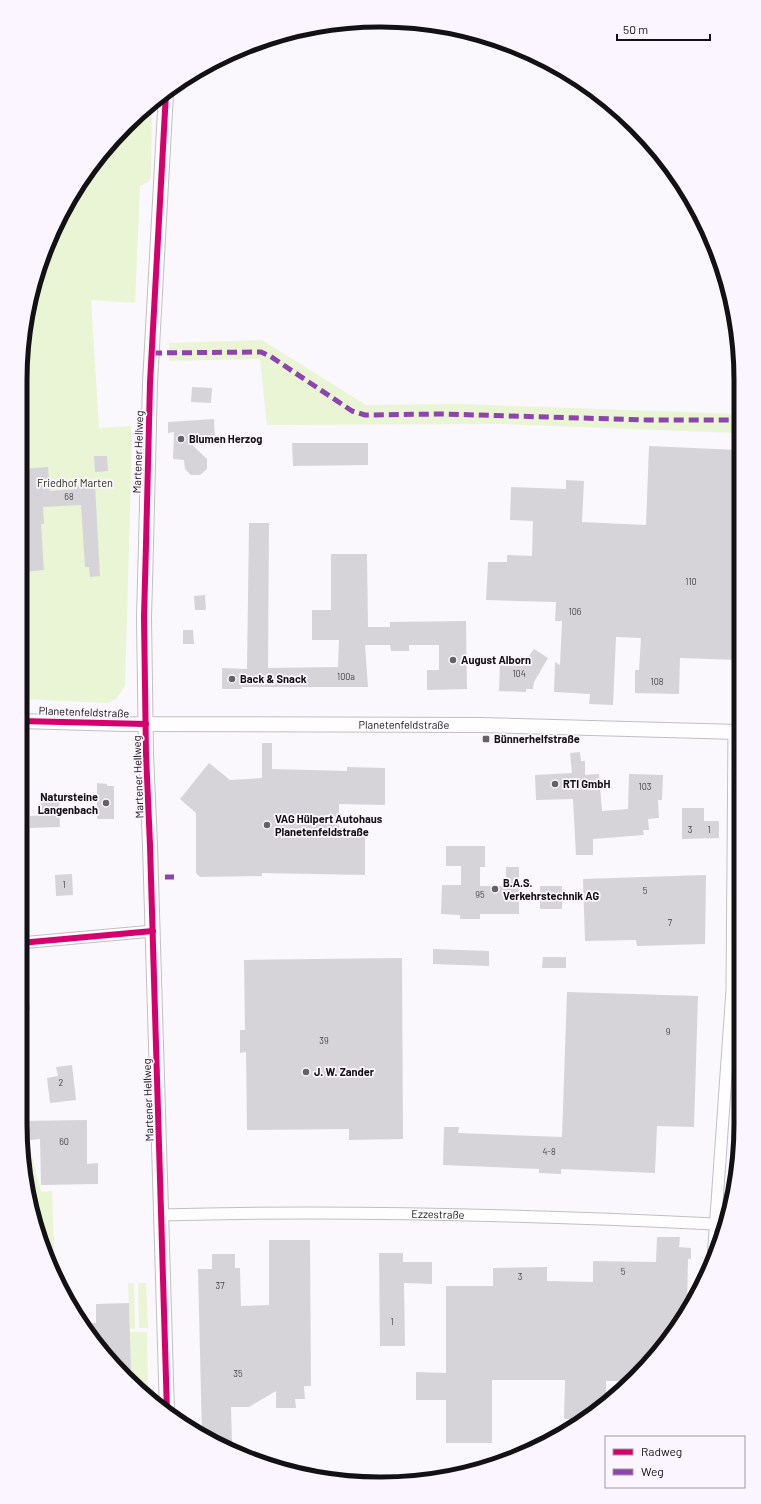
<svg xmlns="http://www.w3.org/2000/svg" width="761" height="1504" viewBox="0 0 761 1504" font-family="Barlow,sans-serif">
	<style>
		.green { fill: #e9f5d4 }
		.building { fill: #d7d4d9 }
		.lines { fill: none; stroke-linecap: round; stroke-linejoin: round }
		.minor-casing { stroke: #c1bfc3; stroke-width: 13 }
		.tertiary-casing { stroke: #c1bfc3; stroke-width: 16 }
		.minor { stroke: #fefeff; stroke-width: 11 }
		.tertiary { stroke: #fefeff; stroke-width: 14 }
		.quiet { stroke: #8e44ad; stroke-width: 5; stroke-dasharray: 10 5; stroke-linecap: butt }
		.cycleway-casing { stroke: #fbf5ff; stroke-width: 8 }
		.cycleway { stroke: #d6006c; stroke-width: 6 }
		.poi-dot { fill: #646266; stroke: #fbf5ff; stroke-width: 1.5 }
		.labels { text-anchor: middle; stroke-width: 3.5; stroke-linejoin: round; paint-order: stroke }
		.number-label { font-size: 9px; fill: #454246 }
		.poi-label { font-size: 11px; font-weight: bold; fill: #141115; stroke: #fbf5ff; text-anchor: start }
		.street-label { font-size: 11px; fill: #141115; stroke: #fbf5ff }
		.park-label { font-size: 11px; fill: #273212; stroke: #fbf5ff }
		.rim { fill: none; stroke: #141115; stroke-width: 5 }
	</style>
	<rect width="100%" height="100%" fill="#faf7fd"/>
	<!-- green -->
	<g class="green">
		<polygon points="152,103 151,176 148,182 140,186 135,303 91,300 99,428 131,426 131,438 132,438 125,686 116,699 108,703 20,699 21,357 32,287 57,221 94,161 143,110"/>
		<polygon points="262,340 366,405 461,404 738,414 738,433 503,424 267,425 260,359 169,361 169,343"/>
		<polygon points="23,1144 29,1144 41,1192 52,1191 55,1270 39,1240"/>
		<polygon points="128,1283 134,1283 135,1329 130,1329"/>
		<polygon points="138,1283 146,1283 148,1328 139,1328"/>
		<polygon points="130,1332 147,1332 148,1386 136,1387 129,1380 129,1375 122,1370 130,1370"/>
	</g>
	<!-- building -->
	<g class="building">
		<polygon points="192,387 212,388 211,403 191,402"/>
		<polygon points="214,419 215,439 187,440 207,459 207,469 200,475 191,475 185,469 184,460 173,459 174,432 168,433 168,422"/>
		<polygon points="292,443 368,443 368,465 293,466"/>
		<polygon points="649,446 738,450 739,660 680,658 679,694 635,693 635,670 639,670 641,638 616,637 613,705 589,704 590,694 554,692 555,662 560,665 562,621 555,621 556,602 486,600 488,562 507,562 507,555 532,556 533,521 510,520 511,487 566,489 566,480 584,481 582,522 646,525"/>
		<polygon points="94,456 107,456 108,471 95,472"/>
		<polygon points="48,467 50,491 77,489 77,486 95,485 100,576 90,577 89,567 85,567 81,505 43,507 44,524 41,524 44,570 23,572 21,535 21,469"/>
		<polygon points="249,523 269,523 268,668 338,667 339,640 312,640 312,610 331,610 331,554 367,554 368,627 390,627 390,622 466,621 467,689 427,690 427,670 439,670 439,645 409,645 409,651 391,651 390,645 365,645 368,687 242,687 242,689 222,689 222,668 247,669"/>
		<polygon points="205,595 206,610 195,610 194,596"/>
		<polygon points="183,630 193,630 194,644 183,644"/>
		<polygon points="534,649 548,658 534,682 533,689 526,689 526,692 499,691 500,665 522,666"/>
		<polygon points="262,743 272,743 272,769 347,771 347,767 385,768 385,805 339,804 339,836 365,836 365,875 262,873 262,876 200,877 196,873 196,813 180,799 209,763 230,780 262,778"/>
		<polygon points="580,752 581,761 585,761 585,775 599,774 602,811 628,809 629,774 663,775 662,800 658,800 659,818 648,819 649,830 643,830 644,835 593,839 593,855 576,855 573,799 536,800 535,775 572,773 570,753"/>
		<polygon points="97,783 107,784 107,786 114,786 114,819 97,819"/>
		<polygon points="41,796 59,796 60,827 30,828 30,816 42,815"/>
		<polygon points="682,808 704,808 704,821 719,821 719,838 682,839"/>
		<polygon points="446,846 485,846 485,867 480,867 480,886 506,886 506,867 519,867 519,914 480,914 480,919 460,919 460,915 441,914 442,885 461,885 461,866 446,866"/>
		<polygon points="72,874 73,895 56,896 55,875"/>
		<polygon points="706,875 705,944 637,946 636,940 585,941 583,879"/>
		<rect x="540" y="886" width="22" height="23"/>
		<polygon points="433,949 489,951 489,966 433,964"/>
		<polygon points="543,957 566,957 566,968 542,968"/>
		<polygon points="402,958 403,1139 349,1140 349,1129 247,1130 246,1052 240,1053 240,1030 245,1030 244,960"/>
		<polygon points="27,979 30,1010 20,1011 20,980"/>
		<polygon points="567,992 698,996 694,1127 657,1126 655,1173 561,1169 561,1174 539,1173 539,1169 443,1165 444,1127 459,1127 458,1133 562,1137"/>
		<polygon points="72,1065 76,1100 50,1103 47,1078 58,1076 56,1067"/>
		<polygon points="87,1120 87,1164 98,1163 98,1184 41,1185 40,1139 23,1141 20,1121"/>
		<polygon points="657,1237 680,1237 679,1247 691,1248 691,1259 688,1259 687,1306 636,1378 631,1381 606,1381 606,1399 579,1419 564,1419 565,1380 492,1380 492,1443 446,1443 446,1400 416,1400 416,1372 446,1373 446,1286 493,1286 493,1268 547,1267 547,1281 593,1282 593,1261 656,1262"/>
		<polygon points="269,1240 310,1240 311,1386 304,1386 305,1399 295,1399 296,1408 276,1408 276,1391 249,1407 231,1407 232,1443 221,1444 202,1436 198,1269 212,1269 212,1254 235,1254 235,1268 240,1268 241,1306 269,1305"/>
		<polygon points="379,1253 403,1253 403,1262 432,1262 432,1284 404,1283 405,1346 380,1346"/>
		<polygon points="129,1303 131,1370 129,1370 129,1380 95,1343 84,1323 96,1323 96,1304"/>
	</g>
	<g class="lines">
		<defs>
			<g id="minor">
				<polyline points="20,943 153,931"/>
				<path id="s1" d="M161 1215C346 1210 530 1215 714 1224"/>
				<polyline points="713,1259 732,990 734,732"/>
			</g>
			<g id="tertiary">
				<polyline points="166,93 150,383 146,545 144,617 146,754 150,845 167,1412"/>
				<path id="s2" d="M20 721 123 724 479 725 739 732"/>
			</g>
		</defs>
		<!-- minor casing -->
		<use href="#minor" class="minor-casing"/>
		<!-- tertiary casing -->
		<use href="#tertiary" class="tertiary-casing"/>
		<!-- minor -->
		<use href="#minor" class="minor"/>
		<!-- tertiary -->
		<use href="#tertiary" class="tertiary"/>
		<!-- quiet -->
		<g class="quiet">
			<polyline points="152,353 261,352 270,356 352,411 365,415 443,414 648,420 738,420"/>
			<polyline points="165,877 174,877"/>
		</g>
		<defs>
			<g id="cycleway">
				<polyline points="166,93 150,383 146,545 144,617 146,754 150,845 167,1412"/>
				<polyline points="20,721 146,724"/>
				<polyline points="20,943 153,931"/>
			</g>
		</defs>
		<!-- cycleway casing -->
		<use href="#cycleway" class="cycleway-casing"/>
		<!-- cycleway -->
		<use href="#cycleway" class="cycleway"/>
	</g>
	<!-- markers -->
	<g class="poi-dot">
		<circle cx="181" cy="439" r="4"/>
		<circle cx="453" cy="660" r="4"/>
		<circle cx="232" cy="679" r="4"/>
		<rect x="482" y="735" width="8" height="8" rx="2"/>
		<circle cx="555" cy="784" r="4"/>
		<circle cx="106" cy="803" r="4"/>
		<circle cx="267" cy="825" r="4"/>
		<circle cx="495" cy="889" r="4"/>
		<circle cx="306" cy="1072" r="4"/>
	</g>
	<g class="labels">
		<!-- number labels -->
		<g class="number-label">
			<text x="69" y="500">68</text>
			<text x="691" y="585">110</text>
			<text x="575" y="615">106</text>
			<text x="519" y="677">104</text>
			<text x="346" y="680">100a</text>
			<text x="657" y="685">108</text>
			<text x="645" y="790">103</text>
			<text x="690" y="833">3</text>
			<text x="709" y="833">1</text>
			<text x="64" y="888">1</text>
			<text x="645" y="894">5</text>
			<text x="480" y="898">95</text>
			<text x="670" y="926">7</text>
			<text x="668" y="1035">9</text>
			<text x="324" y="1044">39</text>
			<text x="61" y="1086">2</text>
			<text x="64" y="1145">60</text>
			<text x="549" y="1155">4-8</text>
			<text x="623" y="1275">5</text>
			<text x="520" y="1280">3</text>
			<text x="220" y="1289">37</text>
			<text x="392" y="1325">1</text>
			<text x="238" y="1377">35</text>
		</g>
		<!-- poi labels -->
		<g class="poi-label">
			<text x="189" y="443">Blumen Herzog</text>
			<text x="461" y="664">August Alborn</text>
			<text x="240" y="683">Back &amp; Snack</text>
			<text x="494" y="743">Bünnerhelfstraße</text>
			<text x="563" y="788">RTI GmbH</text>
			<text x="98" y="801" text-anchor="end">Natursteine<tspan x="98" dy="13">Langenbach</tspan></text>
			<text x="275" y="823">VAG Hülpert Autohaus<tspan x="275" dy="13">Planetenfeldstraße</tspan></text>
			<text x="503" y="887">B.A.S.<tspan x="503" dy="13">Verkehrstechnik AG</tspan></text>
			<text x="314" y="1076">J. W. Zander</text>
		</g>
		<!-- street labels -->
		<g class="street-label">
			<text transform="translate(138 452) rotate(-88)" y="4">Martener Hellweg</text>
			<text transform="translate(84 712) rotate(2)" y="4">Planetenfeldstraße</text>
			<text dy="4" stroke="none"><textPath href="#s2" startOffset="384">Planetenfeldstraße</textPath></text>
			<text transform="translate(138 777) rotate(-92)" y="4">Martener Hellweg</text>
			<text transform="translate(148 1100) rotate(-92)" y="4">Martener Hellweg</text>
			<text dy="4" stroke="none"><textPath href="#s1" startOffset="277">Ezzestraße</textPath></text>
		</g>
		<!-- park labels -->
		<g class="park-label">
			<text x="75" y="487">Friedhof Marten</text>
		</g>
	</g>
	<!-- crop -->
	<path d="M0 0H761V1504H0ZM380 27H381A353 353 0 0 1 734 380V1124A353 353 0 0 1 381 1477H380A353 353 0 0 1 27 1124V380A353 353 0 0 1 380 27Z" fill="#fbf5ff" fill-rule="evenodd"/>
	<path class="rim" d="M380 27H381A353 353 0 0 1 734 380V1124A353 353 0 0 1 381 1477H380A353 353 0 0 1 27 1124V380A353 353 0 0 1 380 27Z"/>
	<!-- legend -->
	<rect x="605" y="1436" width="140" height="52" fill="#fbf5ff" stroke="#9f9aa1"/>
	<rect x="613" y="1449" width="20" height="6" fill="#d6006c" stroke="#9f9aa1"/>
	<text x="641" y="1456" font-size="12" fill="#141115">Radweg</text>
	<rect x="613" y="1469" width="20" height="6" fill="#8e44ad" stroke="#9f9aa1"/>
	<text x="641" y="1476" font-size="12" fill="#141115">Weg</text>
	<!-- scale -->
	<path d="M617 34v6h93v-6" fill="none" stroke="#141115" stroke-width="2"/>
	<text x="623" y="34" font-size="12" fill="#141115" stroke="#fbf5ff" stroke-width="3" paint-order="stroke">50 m</text>
</svg>
